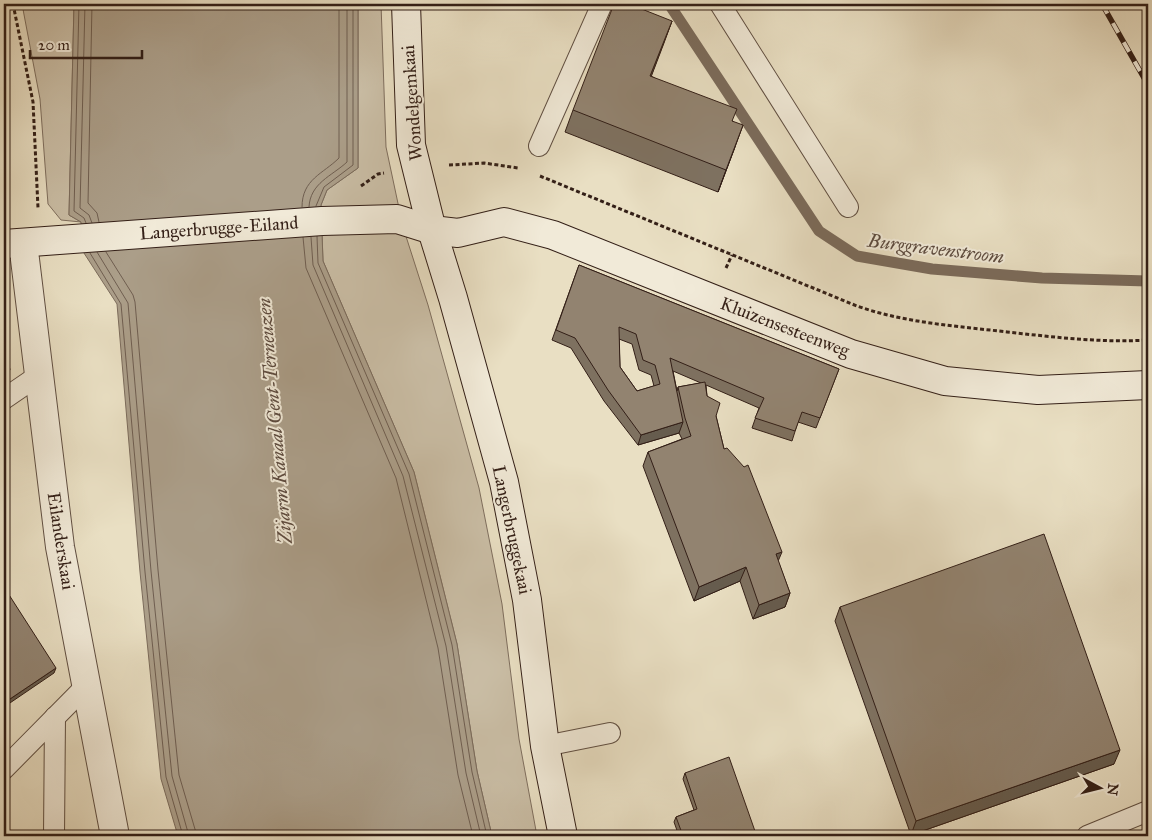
<svg xmlns="http://www.w3.org/2000/svg" width="1152" height="840" viewBox="0 0 1152 840" font-family="'IM FELL Great Primer',serif">
	<style>
		.green { fill: #cabea6; stroke: #7e6e5e }
		.water { fill: #ab9e89; stroke: #7b6b5b }
		.lines { fill: none; stroke-linecap: round; stroke-linejoin: round }
		.shore { stroke: #6f5e50; stroke-width: 1 }
		.stream { stroke: #7b6b5b; stroke-width: 11 }
		.lane-casing { stroke: #604f42; stroke-width: 22 }
		.street-casing { stroke: #604f42; stroke-width: 30 }
		.secondary-casing { stroke: #331f17; stroke-width: 30 }
		.path { stroke: #331f17; stroke-width: 3; stroke-dasharray: 4 2.5; stroke-linecap: butt }
		.lane { stroke: #f1ead8; stroke-width: 20 }
		.street { stroke: #f1ead8; stroke-width: 28 }
		.secondary { stroke: #f1ead8; stroke-width: 28 }
		.rail-casing { stroke: #331f17; stroke-width: 5.5 }
		.rail { stroke: #f1ead8; stroke-width: 4; stroke-dasharray: 11; stroke-linecap: butt }
		.wall { fill: #7e7160; stroke: #331f17; fill-rule: evenodd }
		.shaded-wall { fill: #665c4e; stroke: #331f17 }
		.building { fill: #928370; stroke: #331f17; fill-rule: evenodd }
		.labels { text-anchor: middle; stroke-width: 4; stroke-linejoin: round; paint-order: stroke }
		.street-label { font-size: 18px; fill: #331f17; stroke: #f1ead8 }
		.water-label { font-size: 19px; font-style: italic; fill: #5d4b3f; stroke: #f1ead8 }
	</style>
	<rect width="100%" height="100%" fill="#e9dfc3"/>
	<filter id="stains"><feTurbulence type="fractalNoise" baseFrequency=".004" numOctaves="4"/><feColorMatrix values="0 0 0 0 .2 0 0 0 0 .09 0 0 0 0 .02 0 0 0 .5 -.17"/></filter>
	<radialGradient id="worn" r=".72"><stop offset=".6" stop-color="#630" stop-opacity="0"/><stop offset="1" stop-color="#630" stop-opacity=".3"/></radialGradient>
	<!-- green -->
	<g class="green">
		<polygon points="22,4 74,4 69,215 81,222 61,220 48,204 40,99"/>
		<polygon points="358,4 381,4 386,147 403,227 428,305 479,488 502,604 519,739 537,836 492,836 477,771 457,644 414,472 323,261 321,205 327,190 358,168"/>
	</g>
	<!-- water -->
	<polygon class="water" points="74,4 358,4 358,168 327,190 321,205 323,261 414,472 457,644 477,771 492,836 178,836 161,779 140,572 117,304 82,250 81,222 69,215"/>
	<g class="lines">
		<!-- shore -->
		<g class="shore">
			<polyline points="79,4 74,211 84,218 86,223"/>
			<polyline points="85,4 80,208 89,215 92,223"/>
			<polyline points="92,4 88,203 97,213 99,222"/>
			<polyline points="316,206 324,187 353,165 353,4"/>
			<path d="M302 207C302 179 323 174 339 158V4"/>
			<path d="M309 207C310 183 332 176 347 162V4"/>
			<polyline points="317,236 318,263 409,474 452,645 472,772 487,836"/>
			<polyline points="303,237 306,268 396,478 438,648 458,775 473,836"/>
			<polyline points="311,237 313,265 403,476 446,646 466,773 481,836"/>
			<polyline points="97,252 128,303 151,571 172,776 189,836"/>
			<polyline points="106,252 133,295 135,302 158,570 179,775 197,836"/>
			<polyline points="90,253 121,304 145,572 166,777 183,836"/>
		</g>
		<!-- stream -->
		<polyline class="stream" points="669,4 819,231 857,256 932,269 1042,278 1148,281"/>
		<defs>
			<g id="lane">
				<polyline points="720,4 848,207"/>
				<polyline points="539,146 602,4"/>
				<polyline points="4,399 39,375"/>
				<polyline points="545,746 610,733"/>
				<polyline points="4,769 86,686"/>
				<polyline points="54,836 55,717"/>
				<polyline points="1087,836 1148,811"/>
			</g>
			<polyline id="street" points="23,243 60,547 115,836"/>
			<g id="secondary">
				<polyline points="406,4 411,145 432,230 453,298 504,482 527,600 545,746 563,836"/>
				<polyline points="4,244 322,221 397,219 432,230 458,233 504,222 553,235 851,354 945,381 1038,390 1148,385"/>
			</g>
		</defs>
		<!-- lane casing -->
		<use href="#lane" class="lane-casing"/>
		<!-- street casing -->
		<use href="#street" class="street-casing"/>
		<!-- secondary casing -->
		<use href="#secondary" class="secondary-casing"/>
		<!-- path -->
		<g class="path">
			<polyline points="13,4 33,102 38,208"/>
			<polyline points="449,165 484,163 518,168"/>
			<path d="M540 176 857 306C905 323 957 326 1007 332 1054 337 1101 343 1148 340"/>
			<polyline points="361,186 378,174 384,173"/>
			<polyline points="726,268 732,255"/>
		</g>
		<!-- lane -->
		<use href="#lane" class="lane"/>
		<!-- street -->
		<use href="#street" class="street"/>
		<!-- secondary -->
		<use href="#secondary" class="secondary"/>
		<defs>
			<polyline id="rail" points="1102,4 1148,85"/>
		</defs>
		<!-- rail casing -->
		<use href="#rail" class="rail-casing"/>
		<!-- rail -->
		<use href="#rail" class="rail"/>
	</g>
	<!-- wall -->
	<g class="wall">
		<polygon points="672,21 651,76 733,121 735,147 718,192 565,132 573,110"/>
		<path d="M579 265 839 369 816 428 798 422 792 441 752 428 759 408 706 385 707 396 716 416 724 449 778 561 790 593 785 607 753 619 740 581 694 601 643 466 648 452 682 439 679 433 638 445 604 401 571 348 552 340ZM619 339 632 344 639 370 651 375 654 386 637 391 620 367ZM673 371 701 383 678 387 677 391Z"/>
		<polygon points="840,607 1114,764 911,835 835,621"/>
		<polygon points="685,773 756,834 766,836 679,836 674,822 676,817 694,810 683,779"/>
	</g>
	<!-- shaded-wall -->
	<g class="shaded-wall">
		<polygon points="672,21 664,43 643,98 650,76"/>
		<polygon points="743,125 735,147 718,192 726,170"/>
		<polygon points="10,369 7,379 4,381 4,373"/>
		<polygon points="683,422 679,433 638,445 641,435"/>
		<polygon points="782,552 776,566 776,554"/>
		<polygon points="746,567 740,581 694,601 699,587"/>
		<polygon points="790,593 785,607 753,619 759,605"/>
		<polygon points="56,668 54,673 4,707 4,703"/>
		<polygon points="1120,750 1114,764 911,835 916,821"/>
	</g>
	<!-- building -->
	<g class="building">
		<polygon points="614,4 629,4 672,21 650,76 737,109 732,121 743,125 726,170 573,110"/>
		<path d="M579 265 839 369 820 418 802 412 795 431 755 418 764 398 670 358 683 422 641 435 608 390 575 338 556 330ZM619 327 636 334 643 360 655 365 660 384 637 391 620 367Z"/>
		<polygon points="4,359 10,369 4,373"/>
		<polygon points="705,382 707,396 720,403 716,416 724,449 727,448 744,467 748,465 782,552 776,554 790,593 759,605 746,567 699,587 648,452 691,436 685,418 678,387"/>
		<polygon points="1044,534 1120,750 916,821 840,607"/>
		<polygon points="4,587 56,668 4,703"/>
		<polygon points="729,757 756,834 764,832 766,836 683,836 676,817 697,809 685,773"/>
	</g>
	<g class="labels">
		<!-- street labels -->
		<g class="street-label">
			<text transform="translate(412 103) rotate(-94)" y="6">Wondelgemkaai</text>
			<text transform="translate(219 228) rotate(-4)" y="6">Langerbrugge-Eiland</text>
			<text transform="translate(785 327) rotate(21)" y="6">Kluizensesteenweg</text>
			<text transform="translate(512 530) rotate(78)" y="6">Langerbruggekaai</text>
			<text transform="translate(61 541) rotate(81)" y="6">Eilanderskaai</text>
		</g>
		<!-- water labels -->
		<g class="water-label">
			<text transform="translate(936 248) rotate(7)" y="7">Burggravenstroom</text>
			<text transform="translate(274 421) rotate(-95)" y="7">Zijarm Kanaal Gent-Terneuzen</text>
		</g>
	</g>
	<!-- margin -->
	<rect width="1152" height="840" fill="none" stroke="#e9dfc3" stroke-width="20"/>
	<rect x="5" y="5" width="1142" height="830" fill="none" stroke="#331f17" stroke-width="2.5"/>
	<rect x="10" y="10" width="1132" height="820" fill="none" stroke="#331f17"/>
	<!-- north arrow -->
	<g transform="translate(1100 788) rotate(97)" stroke="#f1ead8" stroke-width="4" paint-order="stroke">
	<path d="M0-4L9 19L0 12L-9 19Z" fill="#331f17"/>
	<text y="-8" font-size="14" font-weight="bold" text-anchor="middle" fill="#331f17">N</text>
	</g>
	<!-- scale -->
	<path d="M30 50v8h112v-8" fill="none" stroke="#331f17" stroke-width="2.5"/>
	<text x="38" y="50" font-size="15" fill="#331f17" stroke="#f1ead8" stroke-width="4" paint-order="stroke">20 m</text>
	<rect width="100%" height="100%" filter="url(#stains)"/>
	<rect width="100%" height="100%" fill="url(#worn)"/>
</svg>
